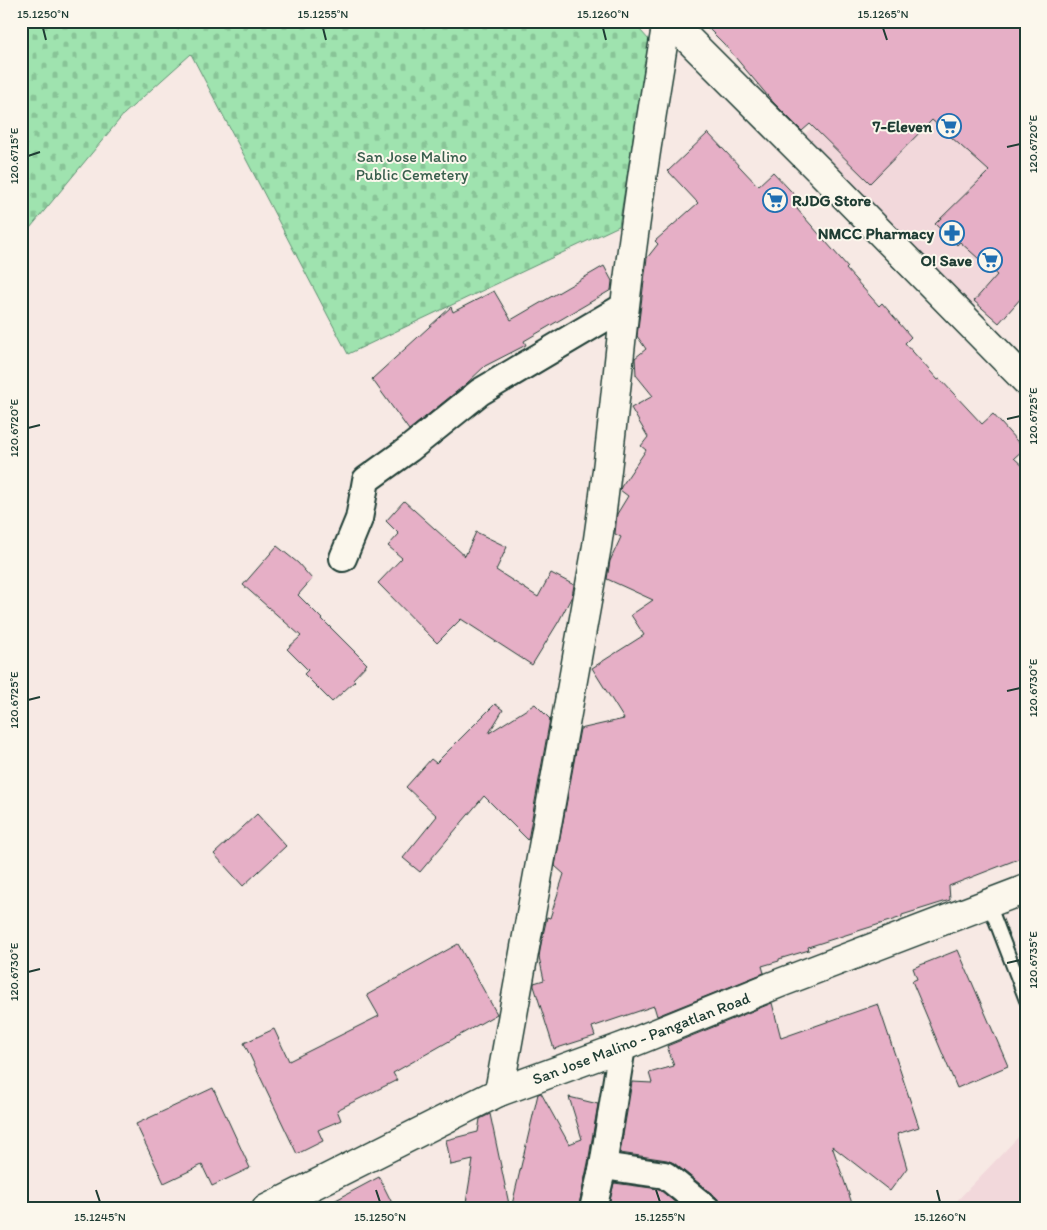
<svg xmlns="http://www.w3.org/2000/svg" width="1047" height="1230" viewBox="0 0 1047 1230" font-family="Itim,sans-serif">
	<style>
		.built { fill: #f2d8db }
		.cemetery { fill: url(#cemetery-stones); stroke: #5f9072 }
		.building { fill: #e6afc6; stroke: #1f3d34 }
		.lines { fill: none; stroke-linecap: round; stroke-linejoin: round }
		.lane-casing { stroke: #1f3d34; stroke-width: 16 }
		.street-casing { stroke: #1f3d34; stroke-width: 30 }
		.secondary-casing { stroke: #1f3d34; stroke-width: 31 }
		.lane { stroke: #fbf7ec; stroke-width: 12 }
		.street { stroke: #fbf7ec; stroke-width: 26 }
		.secondary { stroke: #fbf7ec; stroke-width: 28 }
		.ticks { fill: none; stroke: #1f3d34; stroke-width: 2 }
		.labels { text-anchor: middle; stroke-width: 4; stroke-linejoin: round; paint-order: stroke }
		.poi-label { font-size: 16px; font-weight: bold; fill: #1f3d34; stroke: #fbf7ec; text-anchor: end }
		.park-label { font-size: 16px; fill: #395e4d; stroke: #fbf7ec }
		.street-label { font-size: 16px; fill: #1f3d34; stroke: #fbf7ec }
		.neatline { fill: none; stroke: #1f3d34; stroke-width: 2 }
		.ticks-label { font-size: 12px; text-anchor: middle; fill: #1f3d34 }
	</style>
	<defs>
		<pattern id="cemetery-stones" width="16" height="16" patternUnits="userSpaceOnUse" patternTransform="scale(1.25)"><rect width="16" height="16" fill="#9fe3af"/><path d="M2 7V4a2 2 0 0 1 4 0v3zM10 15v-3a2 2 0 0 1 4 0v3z" fill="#88c497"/></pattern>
	</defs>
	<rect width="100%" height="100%" fill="#f7e9e4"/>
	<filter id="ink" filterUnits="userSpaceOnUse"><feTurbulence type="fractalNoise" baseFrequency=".02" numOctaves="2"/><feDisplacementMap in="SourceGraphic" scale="10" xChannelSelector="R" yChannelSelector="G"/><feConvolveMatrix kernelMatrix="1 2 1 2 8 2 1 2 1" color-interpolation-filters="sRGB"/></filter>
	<g filter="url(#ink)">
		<!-- built -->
		<g class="built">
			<polygon points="950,35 1026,249 972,307 805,134 903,42"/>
			<polygon points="1026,1129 1026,1209 949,1209"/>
		</g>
		<!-- cemetery -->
		<polygon class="cemetery" points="21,21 172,21 178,30 174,21 632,21 649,40 619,226 348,354 191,54 124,114 21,239"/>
		<!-- building -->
		<g class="building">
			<polygon points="701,21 1026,21 1026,301 1022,297 999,323 974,301 997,275 960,242 957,245 935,224 989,171 932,120 870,183 810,124 802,131 773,102 724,44"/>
			<polygon points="708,133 758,186 773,172 803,204 797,209 848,267 846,269 879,306 882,303 911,337 905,343 938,380 940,379 982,424 993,414 1024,449 1014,458 1026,469 1026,856 949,886 950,900 902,915 902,917 808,947 809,950 779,959 779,961 762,966 764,973 657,1016 654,1006 592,1027 595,1036 554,1049 534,986 534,983 544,980 539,957 541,944 547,917 550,918 564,874 555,866 580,729 624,719 592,668 644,635 631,615 653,600 607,579 610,561 621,537 615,534 617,514 628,496 620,490 621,487 646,450 641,446 648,437 631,408 653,396 636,375 635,358 646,349 637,336 647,258 658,244 655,241 698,203 668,171"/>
			<polygon points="604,266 612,281 611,290 524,341 526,345 485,366 466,384 409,430 372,379 451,307 453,312 494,291 511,320"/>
			<polygon points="404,501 465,556 476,532 507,547 496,570 538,597 551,573 574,585 572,596 559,621 532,665 461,619 437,643 378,583 402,558 388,546 399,534 386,521"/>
			<polygon points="277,546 298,563 312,579 298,595 367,664 353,679 355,681 332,702 304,674 308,670 287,649 301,636 243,585"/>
			<polygon points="495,704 503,710 489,733 535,704 550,719 528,840 484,796 420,872 403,858 437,816 406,787 431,759 436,763"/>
			<polygon points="257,814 286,846 243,886 214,854"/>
			<polygon points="458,944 497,1014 393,1073 397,1080 337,1110 341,1120 318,1130 323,1141 297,1154 244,1043 274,1029 289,1061 379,1016 367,995"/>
			<polygon points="958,950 1008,1066 957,1088 912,981 917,979 913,968"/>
			<polygon points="772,1003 781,1038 878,1004 919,1127 897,1134 907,1168 890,1191 832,1146 854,1209 722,1209 721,1203 716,1197 674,1163 667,1160 620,1153 632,1082 652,1083 649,1073 674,1066 667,1046"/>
			<polygon points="213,1088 250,1168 212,1186 202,1165 164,1183 136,1124"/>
			<polygon points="541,1093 569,1144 582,1139 569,1097 598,1104 588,1163 578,1209 511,1209 538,1094"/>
			<polygon points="490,1114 510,1209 465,1209 473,1160 451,1165 446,1140 478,1132 480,1119"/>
			<polygon points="379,1177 395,1209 319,1209"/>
			<polygon points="614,1183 659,1189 683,1209 608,1209"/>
		</g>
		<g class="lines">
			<defs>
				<polyline id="lane" points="989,904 1026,1000"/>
				<g id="street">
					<polyline points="343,558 359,519 366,480 409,449 480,392 625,306"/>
					<polyline points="603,1166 665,1175 707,1209"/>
					<polyline points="593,1209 603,1166 622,1047"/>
				</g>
				<g id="secondary">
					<polyline points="670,21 821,172 1026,381"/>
					<path d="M499 1092 597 546C609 466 616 386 625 306 636 210 651 116 667 21"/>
					<polyline points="266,1209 499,1092 622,1047 780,983 1026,889"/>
				</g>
			</defs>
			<!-- lane casing -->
			<use href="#lane" class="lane-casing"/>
			<!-- street casing -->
			<use href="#street" class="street-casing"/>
			<!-- secondary casing -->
			<use href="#secondary" class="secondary-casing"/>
			<!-- lane -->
			<use href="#lane" class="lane"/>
			<!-- street -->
			<use href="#street" class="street"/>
			<!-- secondary -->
			<use href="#secondary" class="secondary"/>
		</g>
	</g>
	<!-- ticks -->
	<path class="ticks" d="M43 28 46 40M323 28 326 40M603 28 606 40M883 28 887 40M1007 147 1020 144M28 156 40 152M1007 419 1020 416M28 428 40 425M1007 691 1020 688M28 700 40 697M1007 963 1020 960M28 972 40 969M96 1190 100 1202M376 1190 380 1202M656 1190 660 1202M937 1190 940 1202"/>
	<!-- icons -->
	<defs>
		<symbol id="supermarket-ring" viewBox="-11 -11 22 22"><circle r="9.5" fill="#fbf7ec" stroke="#1f6fb2" stroke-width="1.5"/><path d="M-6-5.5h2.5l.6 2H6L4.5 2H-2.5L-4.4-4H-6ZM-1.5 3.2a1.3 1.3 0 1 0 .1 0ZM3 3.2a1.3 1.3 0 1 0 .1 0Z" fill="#1f6fb2"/></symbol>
		<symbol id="pharmacy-ring" viewBox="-11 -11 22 22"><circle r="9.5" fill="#fbf7ec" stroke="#1f6fb2" stroke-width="1.5"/><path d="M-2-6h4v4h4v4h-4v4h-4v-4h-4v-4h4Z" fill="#1f6fb2"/></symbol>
	</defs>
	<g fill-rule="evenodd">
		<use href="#supermarket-ring" x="935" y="112" width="28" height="28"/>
		<use href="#supermarket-ring" x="761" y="186" width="28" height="28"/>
		<use href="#pharmacy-ring" x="938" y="219" width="28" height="28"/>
		<use href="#supermarket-ring" x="976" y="246" width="28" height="28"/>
	</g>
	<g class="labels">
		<!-- poi labels -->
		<g class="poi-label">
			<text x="932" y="132">7-Eleven</text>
			<text x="792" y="206" text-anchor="start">RJDG Store</text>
			<text x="934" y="239">NMCC Pharmacy</text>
			<text x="972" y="266">O! Save</text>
		</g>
		<!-- park labels -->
		<g class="park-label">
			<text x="412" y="162">San Jose Malino<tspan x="412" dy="18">Public Cemetery</tspan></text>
		</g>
		<!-- street labels -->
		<g class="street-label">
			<text transform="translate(641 1038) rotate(-21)" y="6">San Jose Malino - Pangatlan Road</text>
		</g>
	</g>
	<!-- margin -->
	<rect width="1047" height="1230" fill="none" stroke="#fbf7ec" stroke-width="55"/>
	<rect x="28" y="28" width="992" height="1174" class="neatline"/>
	<g class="ticks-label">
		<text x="43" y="18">15.1250°N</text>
		<text x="323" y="18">15.1255°N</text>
		<text x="603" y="18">15.1260°N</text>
		<text x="883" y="18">15.1265°N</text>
		<text transform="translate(1033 144) rotate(-90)" y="4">120.6720°E</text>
		<text transform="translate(14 156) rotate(-90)" y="4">120.6715°E</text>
		<text transform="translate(1033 416) rotate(-90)" y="4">120.6725°E</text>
		<text transform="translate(14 428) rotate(-90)" y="4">120.6720°E</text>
		<text transform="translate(1033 688) rotate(-90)" y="4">120.6730°E</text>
		<text transform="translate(14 700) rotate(-90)" y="4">120.6725°E</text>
		<text transform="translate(1033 960) rotate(-90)" y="4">120.6735°E</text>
		<text transform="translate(14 972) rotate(-90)" y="4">120.6730°E</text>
		<text x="100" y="1221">15.1245°N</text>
		<text x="380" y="1221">15.1250°N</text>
		<text x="660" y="1221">15.1255°N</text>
		<text x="940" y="1221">15.1260°N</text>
	</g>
</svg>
